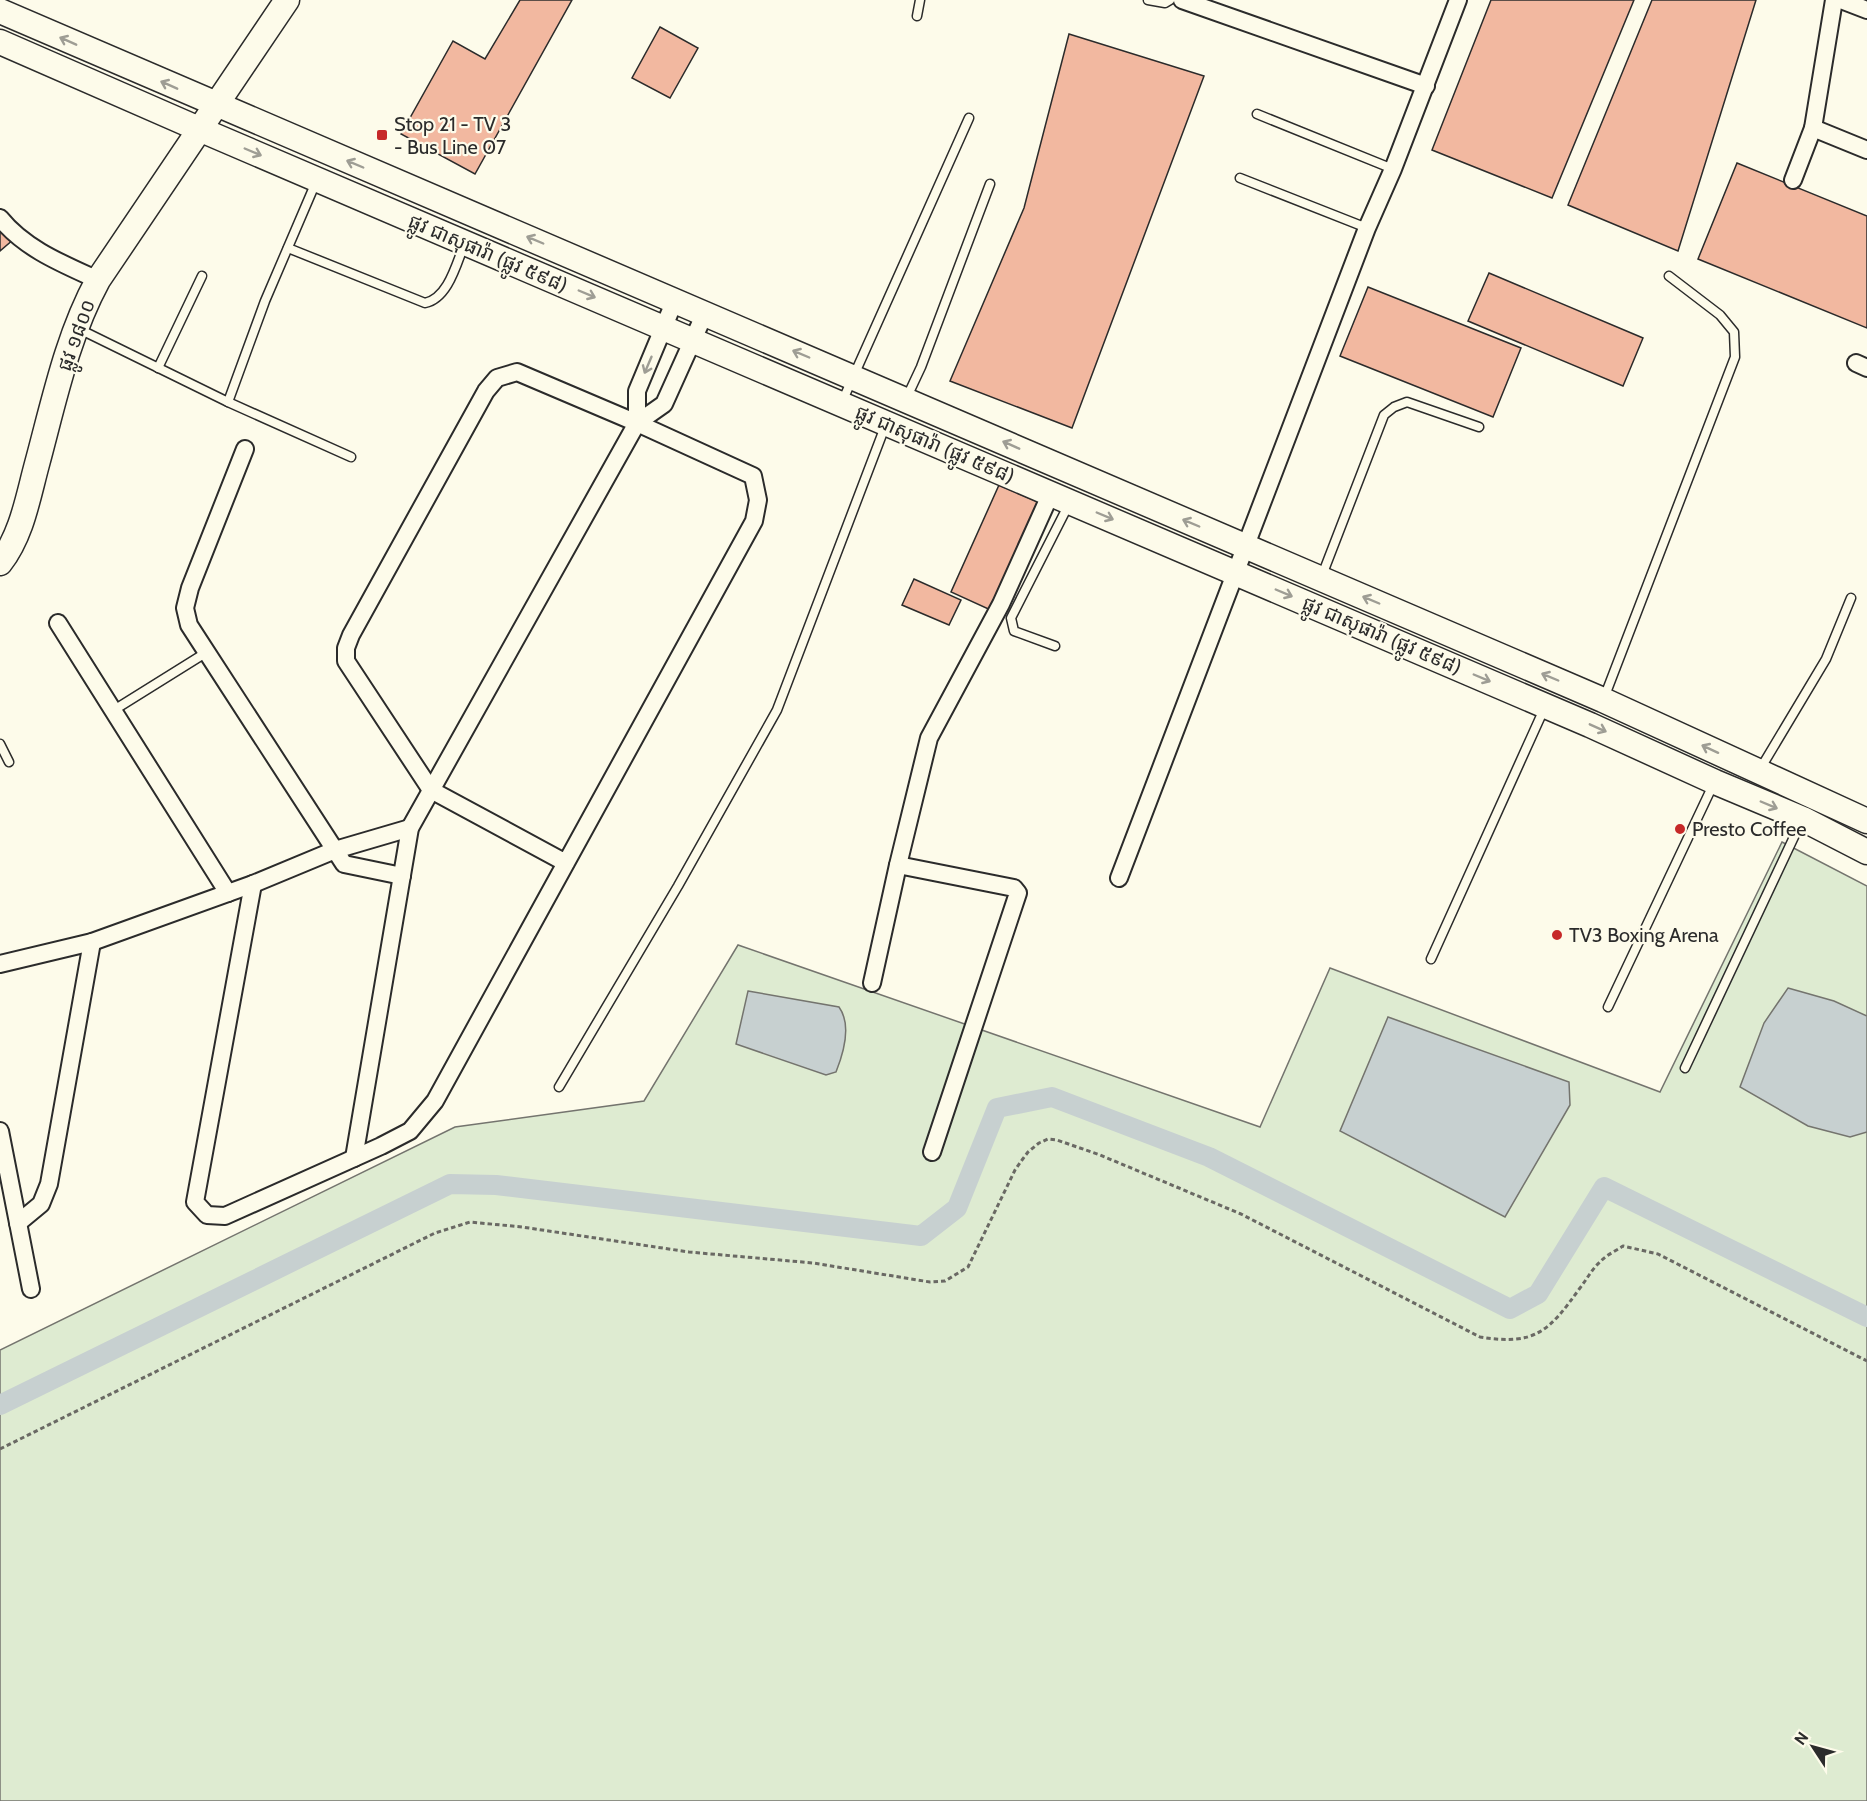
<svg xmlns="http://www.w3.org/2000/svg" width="1867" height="1801" viewBox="0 0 1867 1801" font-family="Cabin,'Noto Sans Khmer',sans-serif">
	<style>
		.green { fill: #deebd1; stroke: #74746e; stroke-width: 1.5 }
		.water { fill: #c7d0d0; stroke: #74746e; stroke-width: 1.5 }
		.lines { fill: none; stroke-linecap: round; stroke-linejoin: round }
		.canal { stroke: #c7d0d0; stroke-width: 20 }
		.building { fill: #f2b8a0; stroke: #2b2b2b; stroke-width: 1.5 }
		.lane-casing { stroke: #2b2b2b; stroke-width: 11 }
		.street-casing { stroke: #2b2b2b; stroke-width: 20 }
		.secondary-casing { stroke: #2b2b2b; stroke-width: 27 }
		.path { stroke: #6a6964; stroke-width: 3; stroke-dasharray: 4.5 3; stroke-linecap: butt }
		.lane { stroke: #fdfbea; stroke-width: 8 }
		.street { stroke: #fdfbea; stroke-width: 16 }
		.secondary { stroke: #fdfbea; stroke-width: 24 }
		.oneway { stroke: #9e9d94 }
		.poi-dot { fill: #c62828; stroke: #fdfbea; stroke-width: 2 }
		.labels { text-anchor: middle; stroke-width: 4.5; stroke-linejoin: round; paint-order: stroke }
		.poi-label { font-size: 20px; fill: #2b2b2b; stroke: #fdfbea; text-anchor: start }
		.street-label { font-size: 20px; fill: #2b2b2b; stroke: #fdfbea }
	</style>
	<rect width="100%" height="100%" fill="#fdfbea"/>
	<!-- green -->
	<polygon class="green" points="1782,842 1867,886 1867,1801 0,1801 0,1350 455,1127 644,1101 738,945 1260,1127 1330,968 1660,1092"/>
	<!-- water -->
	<g class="water">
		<polygon points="1788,988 1834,1001 1867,1016 1867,1132 1850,1137 1808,1126 1740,1087 1764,1023"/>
		<path d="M748 991 839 1007C852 1025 844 1052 836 1072L826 1075 736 1044Z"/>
		<polygon points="1388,1017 1569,1082 1570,1105 1505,1217 1340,1131"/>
	</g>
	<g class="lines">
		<!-- canal -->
		<polyline class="canal" points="0,1405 450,1184 496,1185 921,1236 957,1208 997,1108 1052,1097 1209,1157 1510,1309 1538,1294 1604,1187 1867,1317"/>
	</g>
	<!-- building -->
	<g class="building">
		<polygon points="520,0 572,0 475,174 401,134 453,41 485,59"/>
		<polygon points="1491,0 1634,0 1552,198 1432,150"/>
		<polygon points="1652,0 1756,0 1678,251 1568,205"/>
		<polygon points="660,27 698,48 670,98 632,78"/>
		<polygon points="1069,34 1204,76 1072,428 950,381 1024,208"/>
		<polygon points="1737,163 1867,216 1867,328 1698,259"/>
		<polygon points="0,225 14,239 0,251"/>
		<polygon points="1489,273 1643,338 1623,386 1468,321"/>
		<polygon points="1368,287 1521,348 1493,417 1340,356"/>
		<polygon points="999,485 1043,504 995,612 951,592"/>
		<polygon points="914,579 961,600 949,625 902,605"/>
	</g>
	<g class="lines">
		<defs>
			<g id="lane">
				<polyline points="1148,0 1165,3 1170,0"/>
				<polyline points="917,16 920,0"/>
				<polyline points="1257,114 1393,169"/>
				<polyline points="1240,178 1367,228"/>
				<path d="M288 248 425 303C448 298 456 265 464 245"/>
				<polyline points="77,328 228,402 351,457"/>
				<polyline points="158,368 202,276"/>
				<polyline points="906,399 921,367 990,184"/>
				<polyline points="228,402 265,301 316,182"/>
				<polyline points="842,402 969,118"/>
				<polyline points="1321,578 1384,415 1394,407 1407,402 1479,427"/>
				<polyline points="1055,646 1014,631 1011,618 1069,504"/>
				<polyline points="1604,698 1735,357 1734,332 1720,315 1669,276"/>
				<polyline points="114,710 207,652"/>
				<polyline points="0,744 9,762"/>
				<polyline points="1759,771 1826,659 1851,598"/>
				<polyline points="1431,959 1544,709"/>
				<polyline points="1608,1007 1713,785"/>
				<polyline points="1685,1068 1801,822"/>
				<polyline points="559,1087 678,886 777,710 886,424"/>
			</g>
			<g id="street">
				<polyline points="1182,0 1426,86"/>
				<polyline points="1841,0 1867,10"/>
				<polyline points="1813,128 1867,150"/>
				<polyline points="1793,180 1813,128 1834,0"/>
				<path d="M0 218C25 249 63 264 98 280"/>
				<polyline points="1856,363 1867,368"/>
				<polyline points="637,423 637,391 675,300"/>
				<polyline points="245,449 190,588 185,608 189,625 344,864 402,876"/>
				<polyline points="58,623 228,893"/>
				<polyline points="898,865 1014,888 1018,893 932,1152"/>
				<polyline points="1119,878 1367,228 1393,169 1458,0"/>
				<polyline points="253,884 195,1202 207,1215 225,1216 381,1146 410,1131 435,1101 754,521 758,500 753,476 637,423 517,372 497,378 486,391 351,635 346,648 346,661 431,790 566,863"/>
				<polyline points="0,964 92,942 253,884 335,850 410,828"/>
				<polyline points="872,983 898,865 929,738 1001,604 1051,493"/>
				<polyline points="0,1131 31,1289"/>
				<polyline points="354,1158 410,828 637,423 664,404 705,313"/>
				<polyline points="18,1223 41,1204 49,1184 92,942"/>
			</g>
			<g id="secondary">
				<polyline points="0,11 1603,700 1867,821"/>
				<polyline points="0,42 199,129 1590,725 1715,782 1803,819 1867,852"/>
				<path d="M0 563C22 535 28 497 37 464 54 401 67 337 98 280L287 0"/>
			</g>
		</defs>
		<!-- lane casing -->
		<use href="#lane" class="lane-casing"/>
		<!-- street casing -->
		<use href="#street" class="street-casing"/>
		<!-- secondary casing -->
		<use href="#secondary" class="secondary-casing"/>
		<!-- path -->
		<path class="path" d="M0 1449 435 1233 470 1222 522 1227 689 1252 813 1263 930 1282 945 1281 968 1267 1015 1170 1022 1160 1028 1152 1039 1143 1048 1139 1057 1140 1100 1155 1241 1214 1480 1337C1536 1346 1549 1331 1580 1288 1587 1279 1592 1269 1600 1262 1606 1255 1616 1251 1623 1246L1658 1254 1867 1361"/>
		<!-- lane -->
		<use href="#lane" class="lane"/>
		<!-- street -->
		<use href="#street" class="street"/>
		<!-- secondary -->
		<use href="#secondary" class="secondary"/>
	</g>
	<!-- one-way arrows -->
	<defs><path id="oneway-shaft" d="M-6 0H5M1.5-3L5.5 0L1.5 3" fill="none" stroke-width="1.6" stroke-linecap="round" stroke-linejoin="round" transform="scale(1.5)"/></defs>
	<g class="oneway">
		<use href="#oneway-shaft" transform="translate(68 41) rotate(-156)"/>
		<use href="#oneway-shaft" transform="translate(169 85) rotate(-156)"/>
		<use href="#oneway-shaft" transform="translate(253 152) rotate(23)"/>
		<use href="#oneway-shaft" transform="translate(355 164) rotate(-157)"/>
		<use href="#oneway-shaft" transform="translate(535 240) rotate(-157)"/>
		<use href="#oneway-shaft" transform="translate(587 294) rotate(23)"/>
		<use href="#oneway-shaft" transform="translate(801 354) rotate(-157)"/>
		<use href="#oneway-shaft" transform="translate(648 365) rotate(113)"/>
		<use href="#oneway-shaft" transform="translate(1011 445) rotate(-156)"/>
		<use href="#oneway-shaft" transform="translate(1105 516) rotate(23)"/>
		<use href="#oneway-shaft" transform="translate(1191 523) rotate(-157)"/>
		<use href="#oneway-shaft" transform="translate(1284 593) rotate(23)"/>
		<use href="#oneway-shaft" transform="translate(1371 600) rotate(-157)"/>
		<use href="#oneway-shaft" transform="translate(1550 677) rotate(-157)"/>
		<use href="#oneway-shaft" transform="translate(1482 678) rotate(23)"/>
		<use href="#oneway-shaft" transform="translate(1598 728) rotate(24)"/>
		<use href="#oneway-shaft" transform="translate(1710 749) rotate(-155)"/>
		<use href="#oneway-shaft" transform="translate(1769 805) rotate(23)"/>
	</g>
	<!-- markers -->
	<g class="poi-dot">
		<rect x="376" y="129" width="12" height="12" rx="3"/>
		<circle cx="1680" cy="829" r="6"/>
		<circle cx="1557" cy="935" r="6"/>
	</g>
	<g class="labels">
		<!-- poi labels -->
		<g class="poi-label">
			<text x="394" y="131">Stop 21 - TV 3<tspan x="394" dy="23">- Bus Line 07</tspan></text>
			<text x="1692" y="836">Presto Coffee</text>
			<text x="1569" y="942">TV3 Boxing Arena</text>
		</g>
		<!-- street labels -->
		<g class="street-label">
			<text transform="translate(488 253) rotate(23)" y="7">ផ្លូវ ជាសុផារ៉ា (ផ្លូវ ៥៩៨)</text>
			<text transform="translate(76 335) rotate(-70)" y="7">ផ្លូវ ១៨០០</text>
			<text transform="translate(935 444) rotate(23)" y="7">ផ្លូវ ជាសុផារ៉ា (ផ្លូវ ៥៩៨)</text>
			<text transform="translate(1382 635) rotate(23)" y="7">ផ្លូវ ជាសុផារ៉ា (ផ្លូវ ៥៩៨)</text>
		</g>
	</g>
	<!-- north arrow -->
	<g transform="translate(1813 1747) rotate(306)" stroke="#fdfbea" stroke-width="4.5" paint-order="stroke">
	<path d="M0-4.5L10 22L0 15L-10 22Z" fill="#2b2b2b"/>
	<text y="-9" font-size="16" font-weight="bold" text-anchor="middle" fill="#2b2b2b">N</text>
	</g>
</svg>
